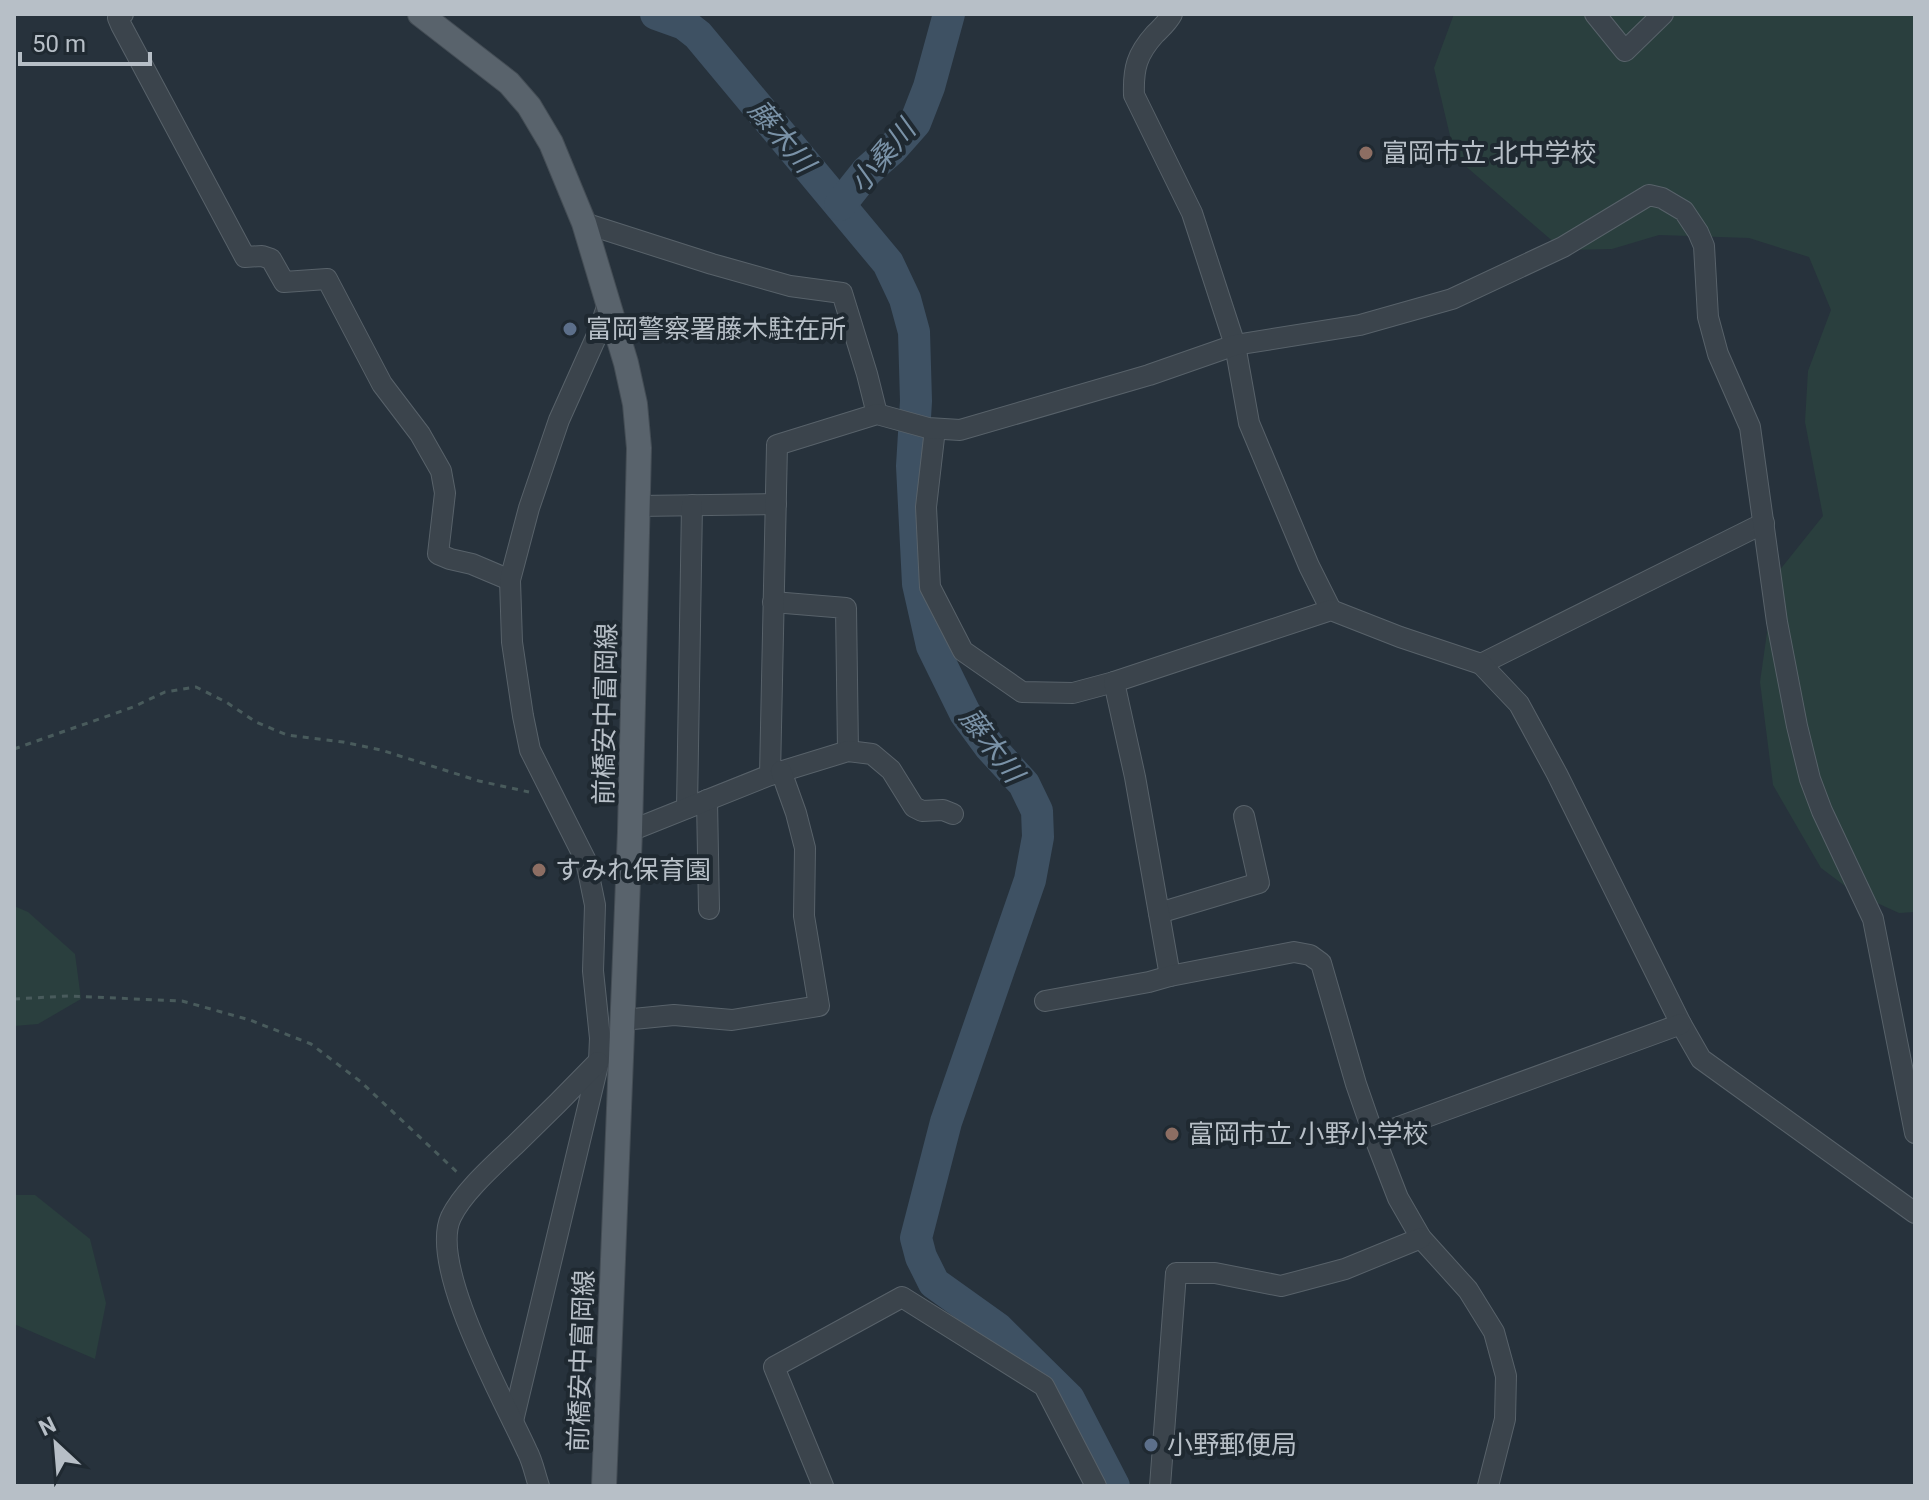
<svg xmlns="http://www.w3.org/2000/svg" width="1929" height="1500" viewBox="0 0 1929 1500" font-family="Roboto,'Noto Sans JP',sans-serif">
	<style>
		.green { fill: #2a3f3e }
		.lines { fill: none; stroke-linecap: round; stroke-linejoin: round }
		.river { stroke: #3e5163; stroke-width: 32 }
		.minor-casing { stroke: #58626a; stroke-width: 22 }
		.major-casing { stroke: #444d55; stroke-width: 26 }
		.path { stroke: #495b5c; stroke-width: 3; stroke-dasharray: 6 6; stroke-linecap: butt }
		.minor { stroke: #3b444c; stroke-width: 20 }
		.major { stroke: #59636c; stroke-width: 24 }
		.education-dot { fill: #8d6e63; stroke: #1f2931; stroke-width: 3 }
		.service-dot { fill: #5c6f8a; stroke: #1f2931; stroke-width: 3 }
		.labels { text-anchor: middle; stroke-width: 8; stroke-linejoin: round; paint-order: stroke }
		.poi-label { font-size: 26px; fill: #b7bfc7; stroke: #1f2931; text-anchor: start }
		.street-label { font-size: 26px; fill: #b7bfc7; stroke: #1f2931 }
		.water-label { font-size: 28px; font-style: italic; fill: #7a92a7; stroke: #1f2931 }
	</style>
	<rect width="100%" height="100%" fill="#27323c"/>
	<!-- green -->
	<g class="green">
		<polygon points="1454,14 1915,14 1915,912 1899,913 1853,892 1821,868 1773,785 1760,682 1775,576 1823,516 1805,422 1808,371 1831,310 1809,257 1749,238 1659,235 1612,249 1563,250 1455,157 1434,68"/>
		<polygon points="14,906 28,912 75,954 81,999 38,1024 14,1026"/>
		<polygon points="14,1195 35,1195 90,1239 106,1303 95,1359 14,1324"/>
	</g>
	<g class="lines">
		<!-- river -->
		<g class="river">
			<polyline points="656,14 684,24 698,35 888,263 905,299 914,332 916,401 912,466 918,584 932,646 965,713 990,747 1024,784 1037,811 1038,837 1030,880 946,1122 916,1238 921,1257 934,1283 997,1328 1069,1399 1114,1486"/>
			<polyline points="840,205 867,171 892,149 915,123 929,87 949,14"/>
		</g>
		<defs>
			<g id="minor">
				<polyline points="123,14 118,18 121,25 245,257 262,256 271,259 284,282 327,279 382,384 420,434 441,471 445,493 438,554 450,559 472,564 510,580"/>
				<path d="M1172 14C1168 22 1162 27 1155 34 1137 54 1133 68 1134 95L1192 213 1235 345 1249 423 1309 566 1331 610"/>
				<polyline points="1595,14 1625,51 1663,14"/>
				<polyline points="584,223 712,264 790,286 842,293 867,374 877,414"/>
				<polyline points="935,429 926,507 930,587 963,651 1022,692 1073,693 1114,682"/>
				<polyline points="638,506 776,504"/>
				<polyline points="773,602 846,608 848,751"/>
				<polyline points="1481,664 1764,523"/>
				<polyline points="770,775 848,751 872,754 891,770 914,807 922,811 943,810 953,814"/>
				<polyline points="707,800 709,909"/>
				<polyline points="687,808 692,505"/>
				<polyline points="630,831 770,775 777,445 877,414 928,428 960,430 1149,375 1235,345 1360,325 1452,299 1563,247 1649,195 1662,198 1684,211 1698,232 1704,246 1708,317 1718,354 1750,427 1777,622 1797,726 1810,779 1822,811 1873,919 1915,1133"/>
				<polyline points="1159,913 1259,883 1244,816"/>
				<polyline points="1170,976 1135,777 1114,682 1331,610 1400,637 1481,664 1519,704 1557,774 1681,1024 1701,1059 1915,1213"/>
				<polyline points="1045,1001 1149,982 1170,976 1294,952 1310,955 1321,963 1356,1084 1374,1136 1398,1198 1421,1238 1468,1290 1494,1332 1506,1376 1505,1419 1488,1486"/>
				<polyline points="623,1020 674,1015 732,1020 819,1006 804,916 805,848 796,813 781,771"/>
				<polyline points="1374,1136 1681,1024"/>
				<polyline points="513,1421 599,1061 600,1038 593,971 595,905 586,861 530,750 523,716 512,642 510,580 529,508 559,420 598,333 608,304"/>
				<path d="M539 1486C535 1475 533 1462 527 1451 505 1402 428 1266 451 1217 463 1192 495 1164 516 1144 544 1117 571 1090 598 1062"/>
				<polyline points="823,1486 774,1367 902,1297 1044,1386 1096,1486"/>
				<polyline points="1160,1486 1176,1273 1215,1273 1281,1286 1345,1269 1421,1238"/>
			</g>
			<polyline id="major" points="420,14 509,83 529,106 551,143 584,223 626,363 635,404 639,448 630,831 604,1486"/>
		</defs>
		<!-- minor casing -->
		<use href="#minor" class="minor-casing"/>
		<!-- major casing -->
		<use href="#major" class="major-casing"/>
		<!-- path -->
		<g class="path">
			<polyline points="14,749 133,707 165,692 196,687 226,702 256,722 287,735 343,742 381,750 479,781 529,792"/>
			<polyline points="14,999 68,996 182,1001 250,1020 311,1044 361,1082 459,1174"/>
		</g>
		<!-- minor -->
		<use href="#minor" class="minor"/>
		<!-- major -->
		<use href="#major" class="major"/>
	</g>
	<!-- markers -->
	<g class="education-dot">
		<circle cx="1366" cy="153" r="8"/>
		<circle cx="539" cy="870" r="8"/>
		<circle cx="1172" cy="1134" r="8"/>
	</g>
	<g class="service-dot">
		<circle cx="570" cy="329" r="8"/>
		<circle cx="1151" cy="1445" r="8"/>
	</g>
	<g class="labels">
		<!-- poi labels -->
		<g class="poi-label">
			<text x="1382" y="162">富岡市立 北中学校</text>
			<text x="586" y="338">富岡警察署藤木駐在所</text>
			<text x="555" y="879">すみれ保育園</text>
			<text x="1188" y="1143">富岡市立 小野小学校</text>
			<text x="1167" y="1454">小野郵便局</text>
		</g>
		<!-- street labels -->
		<g class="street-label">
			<text transform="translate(605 714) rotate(-89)" y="9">前橋安中富岡線</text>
			<text transform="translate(581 1361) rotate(-88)" y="9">前橋安中富岡線</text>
		</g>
		<!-- water labels -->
		<g class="water-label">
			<text transform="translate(782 136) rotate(50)" y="10">藤木川</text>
			<text transform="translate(882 156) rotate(-50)" y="10">小桑川</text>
			<text transform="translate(992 745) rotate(53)" y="10">藤木川</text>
		</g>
	</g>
	<!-- border -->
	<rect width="1929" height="1500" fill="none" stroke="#b7bfc7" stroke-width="32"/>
	<!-- north arrow -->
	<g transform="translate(56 1444) rotate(334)" stroke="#1f2931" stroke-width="6" paint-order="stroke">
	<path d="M0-6L14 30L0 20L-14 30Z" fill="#b7bfc7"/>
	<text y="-12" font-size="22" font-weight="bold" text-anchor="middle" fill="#b7bfc7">N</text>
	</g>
	<!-- scale -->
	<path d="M20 52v12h130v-12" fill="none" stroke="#b7bfc7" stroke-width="4"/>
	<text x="32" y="52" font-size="24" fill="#b7bfc7" stroke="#1f2931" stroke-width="6" paint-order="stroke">50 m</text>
</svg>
